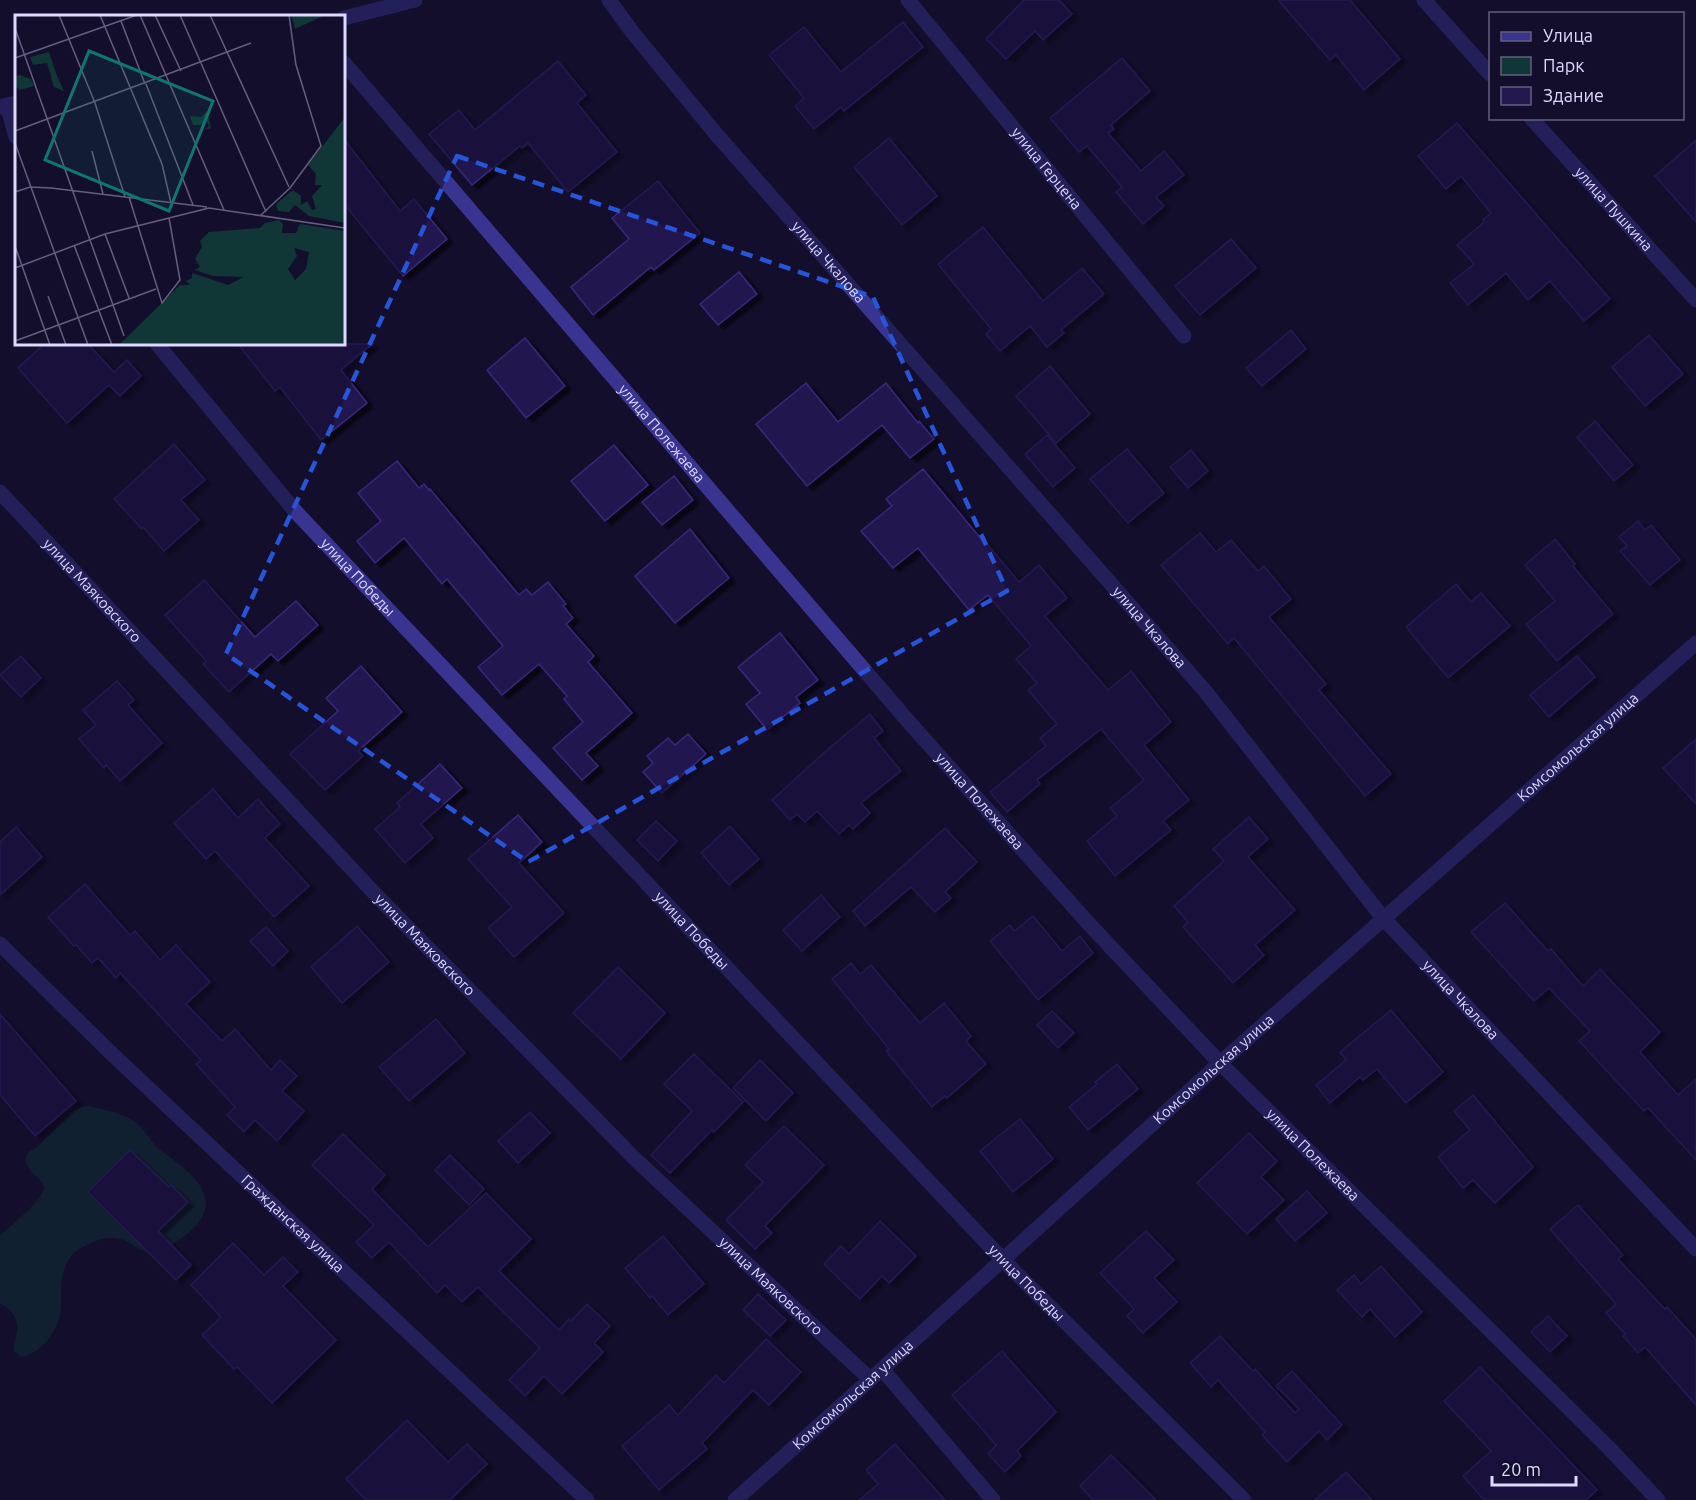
<svg xmlns="http://www.w3.org/2000/svg" width="1696" height="1500" viewBox="0 0 1696 1500" font-family="Ubuntu,sans-serif">
	<style>
		.green { fill: #103736 }
		.building { fill: #24184f; stroke: #39287d; stroke-width: 1.5; filter: url(#shadow) }
		.lines { fill: none; stroke-linecap: round; stroke-linejoin: round }
		.service { stroke: #393490; stroke-width: 15 }
		.minor { stroke: #393490; stroke-width: 15 }
		.tertiary { stroke: #393490; stroke-width: 15 }
		.marked { fill: none; stroke: #2755da; stroke-width: 4.5; stroke-dasharray: 12 8; stroke-linejoin: round }
		.labels { text-anchor: middle; stroke-width: 4.5; stroke-linejoin: round; paint-order: stroke }
		.street-label { font-size: 15px; fill: #ded9ff; stroke: #130e2c }
		.inset-road { fill: none; stroke: #645f80; stroke-width: 1.5 }
		.view { fill: #0f766e; fill-opacity: 0.15; stroke: #0f766e; stroke-width: 3 }
		.inset-edge { fill: none; stroke: #ded9ff; stroke-width: 3 }
	</style>
	<defs>
		<filter id="shadow"><feDropShadow dx="6" dy="4" stdDeviation="1.5" flood-color="#0009"/></filter>
	</defs>
	<rect width="100%" height="100%" fill="#130e2c"/>
	<!-- green -->
	<path class="green" d="M89 1106C104 1110 129 1114 140 1126 147 1134 152 1143 160 1150 190 1172 230 1199 187 1234 180 1239 164 1251 155 1252 143 1254 136 1246 126 1241 114 1236 103 1238 91 1243 84 1246 76 1250 72 1255 58 1273 62 1286 61 1307 60 1328 42 1354 21 1357L14 1351C13 1343 16 1338 17 1331 19 1318 11 1309 0 1303V1235C9 1228 47 1197 44 1186 42 1180 35 1176 31 1172 28 1168 26 1164 25 1159L29 1152 37 1147 74 1111 81 1107Z"/>
	<!-- building -->
	<g class="building">
		<polygon points="1024,0 1059,0 1072,14 1043,40 1035,31 1006,59 986,39"/>
		<polygon points="1278,0 1350,0 1400,59 1364,90 1336,55 1330,60"/>
		<polygon points="903,22 923,47 844,111 841,107 814,129 795,106 804,98 769,55 804,27 841,72"/>
		<polygon points="1122,58 1150,91 1111,125 1114,129 1108,133 1141,171 1164,151 1184,175 1156,197 1164,206 1143,224 1116,192 1122,187 1087,146 1079,152 1050,118"/>
		<polygon points="558,61 586,95 577,103 617,152 568,192 528,143 522,148 520,146 472,185 429,134 459,110 475,130"/>
		<polygon points="1457,123 1610,299 1584,321 1550,281 1528,300 1506,273 1468,305 1450,283 1474,264 1457,245 1484,222 1483,220 1491,213 1461,176 1446,189 1418,156"/>
		<polygon points="889,138 937,196 902,225 854,167"/>
		<polygon points="344,139 400,211 414,199 447,239 403,276 344,204"/>
		<polygon points="1696,140 1696,222 1655,176"/>
		<polygon points="658,181 700,233 654,270 651,267 593,315 571,287 629,239 612,218"/>
		<polygon points="983,227 1043,301 1082,268 1104,294 1061,330 1064,333 1047,347 1030,326 1000,351 986,334 991,329 938,264"/>
		<polygon points="1231,239 1256,268 1200,315 1175,286"/>
		<polygon points="739,272 757,294 718,325 700,304"/>
		<polygon points="1291,330 1306,349 1262,386 1246,368"/>
		<polygon points="1649,335 1683,374 1645,406 1612,367"/>
		<polygon points="525,338 565,386 526,418 487,370"/>
		<polygon points="44,344 88,344 114,372 127,360 141,376 120,396 109,385 67,423 18,368"/>
		<polygon points="238,344 372,344 341,370 367,403 321,440 280,387 275,391"/>
		<polygon points="1050,366 1090,414 1056,443 1016,396"/>
		<polygon points="806,383 838,422 886,383 918,423 919,421 934,439 910,458 882,425 807,486 756,424"/>
		<polygon points="1595,421 1633,465 1614,481 1577,437"/>
		<polygon points="1047,435 1075,468 1053,487 1025,454"/>
		<polygon points="174,444 205,480 181,500 199,520 164,551 143,527 142,529 114,499"/>
		<polygon points="614,445 648,485 605,521 571,481"/>
		<polygon points="1127,449 1164,493 1128,523 1090,479"/>
		<polygon points="1191,450 1208,471 1188,488 1170,467"/>
		<polygon points="397,461 419,488 424,484 429,490 430,489 519,595 526,589 532,595 548,582 566,604 563,606 573,618 566,624 594,656 588,662 632,713 586,753 598,766 582,780 553,748 583,722 564,699 567,696 539,664 502,695 478,667 503,646 447,579 442,584 404,538 375,563 357,541 381,521 358,493"/>
		<polygon points="923,469 982,540 983,539 1019,582 1039,565 1067,598 1045,616 1108,690 1131,671 1171,722 1144,745 1189,800 1163,821 1171,830 1115,876 1087,841 1117,816 1110,808 1144,780 1101,729 1037,780 1040,784 1007,812 990,792 1046,746 1040,738 1057,724 1028,690 1037,683 1016,659 1031,646 988,595 969,610 918,548 893,568 861,531 892,506 886,499"/>
		<polygon points="674,476 693,500 662,525 642,502"/>
		<polygon points="1638,521 1645,530 1651,525 1680,560 1650,585 1620,551 1627,546 1619,537"/>
		<polygon points="690,529 729,578 675,623 635,576"/>
		<polygon points="1200,533 1216,552 1231,540 1258,571 1264,566 1291,599 1269,617 1326,684 1319,690 1391,774 1365,796 1234,638 1228,644 1161,565"/>
		<polygon points="1555,539 1575,564 1573,566 1613,614 1557,661 1526,624 1555,601 1525,565"/>
		<polygon points="204,580 255,637 296,601 318,625 278,661 271,654 229,692 203,664 206,661 165,615"/>
		<polygon points="1456,584 1471,602 1481,593 1510,626 1448,678 1406,627"/>
		<polygon points="780,633 818,680 796,697 800,703 767,730 746,704 760,693 738,667"/>
		<polygon points="21,656 41,678 21,697 0,675"/>
		<polygon points="1577,656 1595,677 1549,717 1530,695"/>
		<polygon points="361,666 402,712 358,751 363,756 325,790 290,754 338,711 326,698"/>
		<polygon points="117,681 134,700 128,705 162,743 120,781 106,765 104,768 79,739 96,725 83,710"/>
		<polygon points="870,714 883,731 874,738 901,771 861,803 870,813 853,829 849,825 839,834 817,811 805,822 797,814 790,820 772,800 827,750"/>
		<polygon points="688,734 706,754 662,793 643,772 653,763 647,756 668,738 675,745"/>
		<polygon points="1696,739 1696,804 1663,768"/>
		<polygon points="440,764 462,788 421,824 433,838 405,863 375,829 400,807 397,803"/>
		<polygon points="213,789 238,818 258,799 280,824 265,838 309,886 274,917 215,851 206,859 174,823"/>
		<polygon points="518,815 542,842 519,863 564,913 514,957 488,928 512,907 468,859"/>
		<polygon points="1249,817 1268,839 1248,857 1295,910 1255,945 1264,955 1233,983 1183,927 1188,922 1174,906 1224,861 1213,849"/>
		<polygon points="656,821 677,841 658,861 637,840"/>
		<polygon points="730,826 759,859 729,885 701,853"/>
		<polygon points="16,827 42,857 0,895 0,842"/>
		<polygon points="945,828 977,862 945,892 951,898 935,912 911,887 865,926 853,911"/>
		<polygon points="85,884 130,935 135,931 160,960 176,945 210,982 186,1004 222,1041 235,1029 271,1070 280,1060 297,1076 282,1091 304,1111 277,1141 255,1120 244,1132 227,1115 235,1107 196,1064 201,1060 120,973 116,978 98,958 92,963 76,945 74,946 48,917"/>
		<polygon points="821,895 840,917 802,951 783,930"/>
		<polygon points="1505,903 1548,951 1551,949 1583,986 1600,969 1660,1032 1640,1052 1678,1095 1696,1079 1696,1160 1648,1108 1644,1111 1579,1041 1590,1031 1549,988 1534,1001 1471,932"/>
		<polygon points="1033,916 1062,951 1080,936 1093,953 1038,1000 990,941 1010,925 1014,931"/>
		<polygon points="357,926 389,962 342,1003 311,967"/>
		<polygon points="266,927 288,951 273,966 250,941"/>
		<polygon points="851,963 860,974 871,965 920,1023 944,1003 971,1036 966,1041 986,1064 947,1098 945,1096 932,1107 886,1051 889,1049 832,979"/>
		<polygon points="618,967 665,1013 621,1059 573,1013"/>
		<polygon points="1391,1010 1443,1072 1406,1103 1377,1069 1363,1080 1360,1077 1330,1103 1316,1085 1346,1060 1340,1052"/>
		<polygon points="1052,1011 1074,1033 1058,1048 1037,1025"/>
		<polygon points="0,1014 76,1101 35,1136 0,1095"/>
		<polygon points="436,1019 465,1053 409,1101 379,1067"/>
		<polygon points="694,1054 743,1102 714,1132 712,1130 670,1173 651,1155 692,1111 664,1084"/>
		<polygon points="760,1060 793,1093 766,1121 733,1088"/>
		<polygon points="1117,1064 1138,1089 1088,1130 1069,1107 1097,1084 1095,1082"/>
		<polygon points="1473,1095 1533,1167 1495,1203 1473,1180 1463,1188 1438,1157 1470,1130 1454,1111"/>
		<polygon points="530,1112 550,1133 518,1163 498,1141"/>
		<polygon points="1020,1119 1053,1159 1013,1192 980,1151"/>
		<polygon points="784,1126 824,1165 765,1226 772,1233 755,1249 726,1220 763,1182 745,1165"/>
		<polygon points="1249,1133 1277,1161 1261,1177 1284,1200 1247,1234 1197,1183"/>
		<polygon points="343,1134 385,1175 372,1189 428,1247 486,1193 531,1239 499,1271 559,1330 569,1319 571,1321 587,1304 610,1326 594,1343 603,1352 562,1394 544,1376 525,1396 509,1380 540,1348 478,1287 462,1302 445,1285 437,1293 389,1242 372,1258 356,1242 374,1225 312,1165"/>
		<polygon points="130,1150 169,1187 171,1185 188,1202 158,1231 191,1265 176,1280 88,1192"/>
		<polygon points="450,1155 484,1189 469,1205 435,1170"/>
		<polygon points="1307,1191 1327,1213 1295,1241 1276,1219"/>
		<polygon points="1578,1205 1623,1255 1618,1259 1665,1309 1667,1307 1696,1339 1696,1405 1645,1347 1638,1353 1623,1336 1625,1334 1606,1313 1616,1304 1550,1229"/>
		<polygon points="880,1221 916,1256 889,1283 882,1276 860,1299 824,1264 841,1246 849,1254"/>
		<polygon points="1146,1231 1174,1260 1154,1278 1177,1302 1143,1333 1127,1316 1134,1309 1100,1273"/>
		<polygon points="663,1236 704,1284 668,1315 652,1296 650,1298 625,1268"/>
		<polygon points="233,1243 264,1275 283,1257 298,1272 283,1286 336,1340 272,1403 237,1367 234,1369 202,1335 221,1317 191,1285"/>
		<polygon points="1381,1266 1422,1312 1395,1337 1370,1309 1362,1317 1337,1290 1354,1275 1361,1284"/>
		<polygon points="758,1294 786,1320 770,1336 743,1310"/>
		<polygon points="1548,1316 1567,1336 1550,1352 1531,1332"/>
		<polygon points="1220,1336 1253,1371 1255,1369 1295,1413 1299,1409 1276,1386 1292,1371 1342,1425 1327,1440 1319,1431 1287,1462 1262,1435 1265,1432 1218,1380 1211,1387 1190,1363"/>
		<polygon points="766,1339 801,1372 769,1405 753,1390 702,1443 707,1449 659,1490 622,1446 669,1405 678,1415 716,1375 724,1383"/>
		<polygon points="1002,1351 1056,1412 1017,1451 1021,1456 1005,1472 988,1454 996,1445 952,1395"/>
		<polygon points="1480,1367 1597,1490 1586,1500 1484,1500 1463,1476 1491,1451 1444,1401"/>
		<polygon points="407,1420 448,1462 467,1444 487,1464 450,1500 366,1500 346,1479"/>
		<polygon points="895,1444 945,1500 859,1500 878,1484 866,1470"/>
		<polygon points="1111,1455 1156,1500 1093,1500 1080,1486"/>
		<polygon points="1346,1472 1372,1500 1315,1500"/>
	</g>
	<g class="lines">
		<!-- service -->
		<path class="service" id="s1" d="M344 63 908 721 1089 924 1220 1063 1610 1449 1658 1500"/>
		<!-- minor -->
		<g class="minor">
			<path id="s2" d="M609 0 633 33 716 134 1205 691 1383 918 1696 1249"/>
			<path id="s3" d="M908 0 1184 336"/>
			<polyline points="1424,0 1490,74"/>
			<polyline points="7,105 16,137"/>
			<path id="s4" d="M1531 118 1696 300"/>
			<path id="s5" d="M157 344 295 511 1003 1260 1244 1500"/>
			<path id="s6" d="M0 492 377 896 634 1158 870 1379"/>
			<path id="s7" d="M0 944 113 1055 587 1500"/>
			<polyline points="882,1369 993,1500"/>
			<path id="s8" d="M735 1500 882 1369 1220 1063 1696 643"/>
		</g>
		<!-- tertiary -->
		<g class="tertiary">
			<polyline points="344,18 415,0"/>
			<polyline points="0,107 16,103"/>
		</g>
	</g>
	<!-- marked area -->
	<path d="M0 0H1696V1500H0ZM457 156 873 297 1007 591 528 862 226 654Z" fill="#130e2c" fill-opacity=".55" fill-rule="evenodd"/>
	<path class="marked" d="M457 156 873 297 1007 591 528 862 226 654Z"/>
	<g class="labels">
		<!-- street labels -->
		<g class="street-label">
			<text dy="5" stroke="none"><textPath href="#s3" startOffset="218">улица Герцена</textPath></text>
			<text dy="5" stroke="none"><textPath href="#s4" startOffset="123">улица Пушкина</textPath></text>
			<text dy="5" stroke="none"><textPath href="#s2" startOffset="342">улица Чкалова</textPath></text>
			<text dy="5" stroke="none"><textPath href="#s1" startOffset="488">улица Полежаева</textPath></text>
			<text dy="5" stroke="none"><textPath href="#s5" startOffset="308">улица Победы</textPath></text>
			<text dy="5" stroke="none"><textPath href="#s6" startOffset="135">улица Маяковского</textPath></text>
			<text dy="5" stroke="none"><textPath href="#s2" startOffset="828">улица Чкалова</textPath></text>
			<text dy="5" stroke="none"><textPath href="#s8" startOffset="1130">Комсомольская улица</textPath></text>
			<text dy="5" stroke="none"><textPath href="#s1" startOffset="974">улица Полежаева</textPath></text>
			<text dy="5" stroke="none"><textPath href="#s5" startOffset="794">улица Победы</textPath></text>
			<text dy="5" stroke="none"><textPath href="#s6" startOffset="621">улица Маяковского</textPath></text>
			<text dy="5" stroke="none"><textPath href="#s2" startOffset="1314">улица Чкалова</textPath></text>
			<text dy="5" stroke="none"><textPath href="#s8" startOffset="644">Комсомольская улица</textPath></text>
			<text dy="5" stroke="none"><textPath href="#s1" startOffset="1460">улица Полежаева</textPath></text>
			<text dy="5" stroke="none"><textPath href="#s7" startOffset="405">Гражданская улица</textPath></text>
			<text dy="5" stroke="none"><textPath href="#s5" startOffset="1280">улица Победы</textPath></text>
			<text dy="5" stroke="none"><textPath href="#s6" startOffset="1107">улица Маяковского</textPath></text>
			<text dy="5" stroke="none"><textPath href="#s8" startOffset="158">Комсомольская улица</textPath></text>
		</g>
	</g>
	<!-- overview -->
	<g transform="translate(15 15)">
		<rect width="330" height="330" fill="#130e2c"/>
		<path d="M276 0H310L280 14ZM34 37 42 61 49 76 39 72 32 48 18 50 15 42ZM5 60 16 64 19 71 5 75 0 71V61ZM192 96 196 113 190 115 194 111 191 105 186 110H178L175 101 186 102ZM330 102V208L294 201 280 190 274 197 263 196 261 189 278 175 286 181V190L292 186 297 195 301 194 297 181 307 170H300L301 159 293 150ZM264 205 268 209 267 218H281L285 209 330 216V330H104L165 270H175L171 266 177 263V258L213 270 229 262 198 261 180 255 185 252 180 244 187 232 185 226 194 217 245 213 250 208ZM279 233 294 237 291 254 280 265 273 254 282 241Z" fill="#103736" fill-rule="evenodd"/>
		<path class="inset-road" d="M44 0 80 88 110 182M85 0 147 149 156 188M125 0 209 195M140 0 166 56M165 0 251 197M195 0 274 172M106 6 130 69M0 13 109 321M0 43 122 0M131 69 178 190M0 116 236 28M0 128 73 330M77 136 88 179M0 177 15 172 36 173 192 192M114 182 147 288 165 265 154 203M246 200 275 173 306 131 281 50 274 0M90 219 114 283M59 230 97 330M0 231 35 330M0 253 90 219 194 193 330 213M33 281 51 330M0 326 141 274"/>
		<path class="view" d="M74 36 198 86 154 196 30 145Z"/>
		<rect width="330" height="330" class="inset-edge"/>
	</g>
	<!-- legend -->
	<rect x="1489" y="12" width="195" height="108" fill="#130e2c" stroke="#645f80" stroke-width="1.5"/>
	<rect x="1501" y="32" width="30" height="9" fill="#393490" stroke="#645f80" stroke-width="1.5"/>
	<text x="1543" y="42" font-size="18" fill="#ded9ff">Улица</text>
	<rect x="1501" y="57" width="30" height="18" fill="#103736" stroke="#645f80" stroke-width="1.5"/>
	<text x="1543" y="72" font-size="18" fill="#ded9ff">Парк</text>
	<rect x="1501" y="87" width="30" height="18" fill="#24184f" stroke="#645f80" stroke-width="1.5"/>
	<text x="1543" y="102" font-size="18" fill="#ded9ff">Здание</text>
	<!-- scale -->
	<path d="M1492 1476v9h84v-9" fill="none" stroke="#ded9ff" stroke-width="3"/>
	<text x="1501" y="1476" font-size="18" fill="#ded9ff" stroke="#130e2c" stroke-width="4.5" paint-order="stroke">20 m</text>
</svg>
